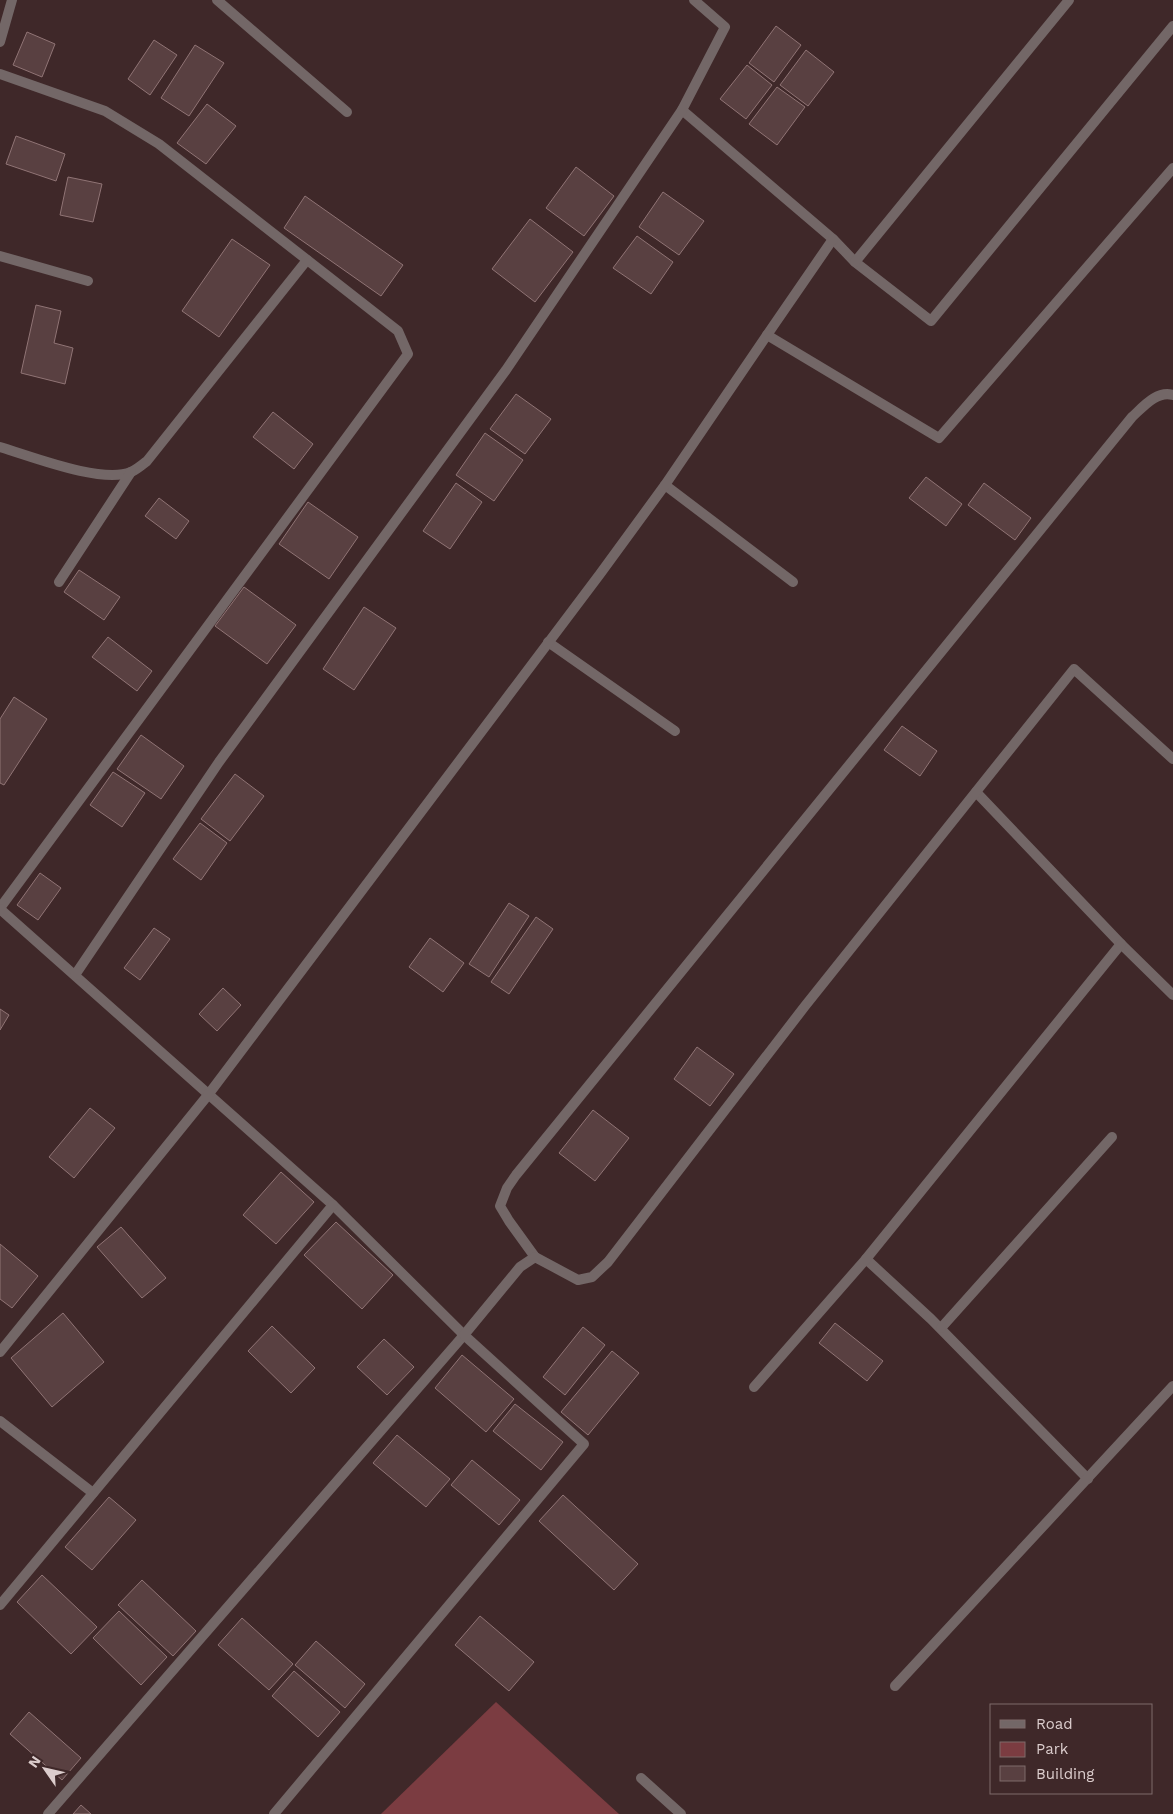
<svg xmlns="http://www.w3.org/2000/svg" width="1173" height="1814" viewBox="0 0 1173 1814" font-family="'Work Sans',sans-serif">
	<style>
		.green { fill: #7b3c41 }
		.building { fill: #594041; stroke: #907475 }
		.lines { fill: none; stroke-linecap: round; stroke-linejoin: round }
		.lane { stroke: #736767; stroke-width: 10 }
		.street { stroke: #736767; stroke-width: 10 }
	</style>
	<rect width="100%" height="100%" fill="#3f2829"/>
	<!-- green -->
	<polygon class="green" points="496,1702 619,1814 381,1814"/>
	<!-- building -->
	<g class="building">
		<polygon points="776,26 801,45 774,82 749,63"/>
		<polygon points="27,32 55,44 42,77 13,65"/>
		<polygon points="154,40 177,55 150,95 128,79"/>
		<polygon points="195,45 224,63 189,116 161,98"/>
		<polygon points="806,50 834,72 808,106 780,85"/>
		<polygon points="747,65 772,85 746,119 720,99"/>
		<polygon points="777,87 805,107 777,145 749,124"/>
		<polygon points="207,104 236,126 206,164 177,143"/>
		<polygon points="16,136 65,154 56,181 6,164"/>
		<polygon points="576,167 614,196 584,236 546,208"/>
		<polygon points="68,177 102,184 93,222 60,215"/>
		<polygon points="663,192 704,221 679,255 639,227"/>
		<polygon points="305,196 403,265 381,296 284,228"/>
		<polygon points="530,219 573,252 535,302 492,269"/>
		<polygon points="637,236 673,262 651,294 613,268"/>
		<polygon points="232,239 270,265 219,337 182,311"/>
		<polygon points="36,305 61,311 54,343 73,348 65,384 21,373"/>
		<polygon points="516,394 551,419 525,454 490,429"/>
		<polygon points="273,412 313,444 294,469 253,437"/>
		<polygon points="485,433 523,460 494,501 456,475"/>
		<polygon points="926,477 962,504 946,526 909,498"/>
		<polygon points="456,483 482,502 450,549 423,531"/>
		<polygon points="984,483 1031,518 1015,540 968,505"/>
		<polygon points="159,498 189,521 176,539 145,516"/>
		<polygon points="308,502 358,537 329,579 279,544"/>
		<polygon points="79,570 120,597 104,620 64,592"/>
		<polygon points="244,587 296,625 267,664 215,626"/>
		<polygon points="364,607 396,628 354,690 323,669"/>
		<polygon points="108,637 152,671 137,691 92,657"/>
		<polygon points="14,697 47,719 4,785 0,783 0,719"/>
		<polygon points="902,726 937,751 920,776 884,750"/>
		<polygon points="141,735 184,766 161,799 117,769"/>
		<polygon points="113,772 145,793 122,827 90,805"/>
		<polygon points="235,774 264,796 230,841 201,819"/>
		<polygon points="200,823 227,843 201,880 173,859"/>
		<polygon points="40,873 61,888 38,920 17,905"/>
		<polygon points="509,903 529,916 489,977 469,964"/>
		<polygon points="536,917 553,929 509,994 491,982"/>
		<polygon points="154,928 170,939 140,980 124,968"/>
		<polygon points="430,938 464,963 443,992 409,967"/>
		<polygon points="223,988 241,1005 217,1031 199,1014"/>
		<polygon points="0,1009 9,1015 0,1030"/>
		<polygon points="697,1047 734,1074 710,1106 674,1079"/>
		<polygon points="90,1108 115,1128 74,1178 49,1157"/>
		<polygon points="593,1110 629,1138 595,1181 559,1153"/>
		<polygon points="281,1172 314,1202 276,1244 243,1215"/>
		<polygon points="336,1222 393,1275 362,1309 304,1255"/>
		<polygon points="121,1227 166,1278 142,1298 97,1247"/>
		<polygon points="0,1244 38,1276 12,1308 0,1299"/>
		<polygon points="63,1313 104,1362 52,1407 11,1358"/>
		<polygon points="835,1323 883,1361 867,1381 819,1343"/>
		<polygon points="272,1326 315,1368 291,1393 248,1351"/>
		<polygon points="583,1327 605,1345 565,1395 543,1377"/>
		<polygon points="384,1339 414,1367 387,1395 357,1367"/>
		<polygon points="612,1351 639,1373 588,1435 561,1412"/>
		<polygon points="462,1355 514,1399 486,1432 435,1388"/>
		<polygon points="515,1404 563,1442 541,1470 493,1431"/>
		<polygon points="397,1435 450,1479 426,1507 373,1463"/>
		<polygon points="472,1460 520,1500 499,1525 451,1485"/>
		<polygon points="563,1495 638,1564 614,1590 539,1521"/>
		<polygon points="109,1497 136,1520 92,1570 65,1547"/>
		<polygon points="42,1575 97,1627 71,1654 17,1602"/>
		<polygon points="142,1580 196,1631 173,1656 118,1605"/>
		<polygon points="119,1611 167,1657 141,1685 93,1638"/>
		<polygon points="480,1616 534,1662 509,1691 455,1645"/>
		<polygon points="242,1618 293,1664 269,1690 218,1645"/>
		<polygon points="316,1641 365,1684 345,1708 295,1665"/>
		<polygon points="294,1671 340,1712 318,1737 272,1696"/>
		<polygon points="29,1712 81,1758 62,1780 10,1734"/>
		<polygon points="81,1805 91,1814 73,1814"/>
	</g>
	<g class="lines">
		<!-- lane -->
		<polyline class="lane" points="641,1778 681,1814"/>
		<!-- street -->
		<g class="street">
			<polyline points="217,0 347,112"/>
			<polyline points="0,42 12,0"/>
			<polyline points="0,74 105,111 159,144 398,331 408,354 0,908"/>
			<polyline points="682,110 833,239 855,262 931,321 1173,26"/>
			<polyline points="0,256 88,281"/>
			<polyline points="855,262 1069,0"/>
			<polyline points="767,335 833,239"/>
			<path d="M0 447C31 456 101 484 131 472 136 470 142 465 147 461L307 260"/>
			<polyline points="665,485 793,582"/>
			<polyline points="59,582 131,472"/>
			<polyline points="548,642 675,731"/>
			<polyline points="976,792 1121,944 1173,995"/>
			<polyline points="0,909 333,1205 464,1335 48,1814"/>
			<polyline points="75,975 219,762 506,370 682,110 725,27 694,0"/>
			<path d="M535 1257 509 1221 500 1206 507 1188 516 1175 1132 417C1143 407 1157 390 1173 395"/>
			<polyline points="866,1259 931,1319 1088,1479"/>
			<polyline points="941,1328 1112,1137"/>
			<polyline points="0,1352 208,1095 600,574 665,485 767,335 939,438 1173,168"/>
			<polyline points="754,1387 866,1259 1121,944"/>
			<polyline points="0,1421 93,1493"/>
			<polyline points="0,1605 333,1205"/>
			<polyline points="895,1686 1173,1386"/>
			<polyline points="274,1814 584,1444 464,1335 520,1267 535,1257 578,1280 592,1277 608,1262 805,1006 1074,669 1173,759"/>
		</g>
	</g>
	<!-- legend -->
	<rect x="990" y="1704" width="162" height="90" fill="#3f2829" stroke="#7e6a6b"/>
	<rect x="1000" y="1720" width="25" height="8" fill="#736767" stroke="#7e6a6b"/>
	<text x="1036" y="1729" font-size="15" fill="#dccdcd">Road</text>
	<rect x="1000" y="1742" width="25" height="15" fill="#7b3c41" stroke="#7e6a6b"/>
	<text x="1036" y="1754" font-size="15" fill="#dccdcd">Park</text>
	<rect x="1000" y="1766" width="25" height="15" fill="#594041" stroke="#7e6a6b"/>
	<text x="1036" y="1779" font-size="15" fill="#dccdcd">Building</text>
	<!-- north arrow -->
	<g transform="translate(45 1769) rotate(304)" stroke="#3f2829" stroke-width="4" paint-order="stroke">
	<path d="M0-4L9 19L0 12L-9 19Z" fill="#dccdcd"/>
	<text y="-8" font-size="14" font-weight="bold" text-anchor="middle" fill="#dccdcd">N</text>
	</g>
</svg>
